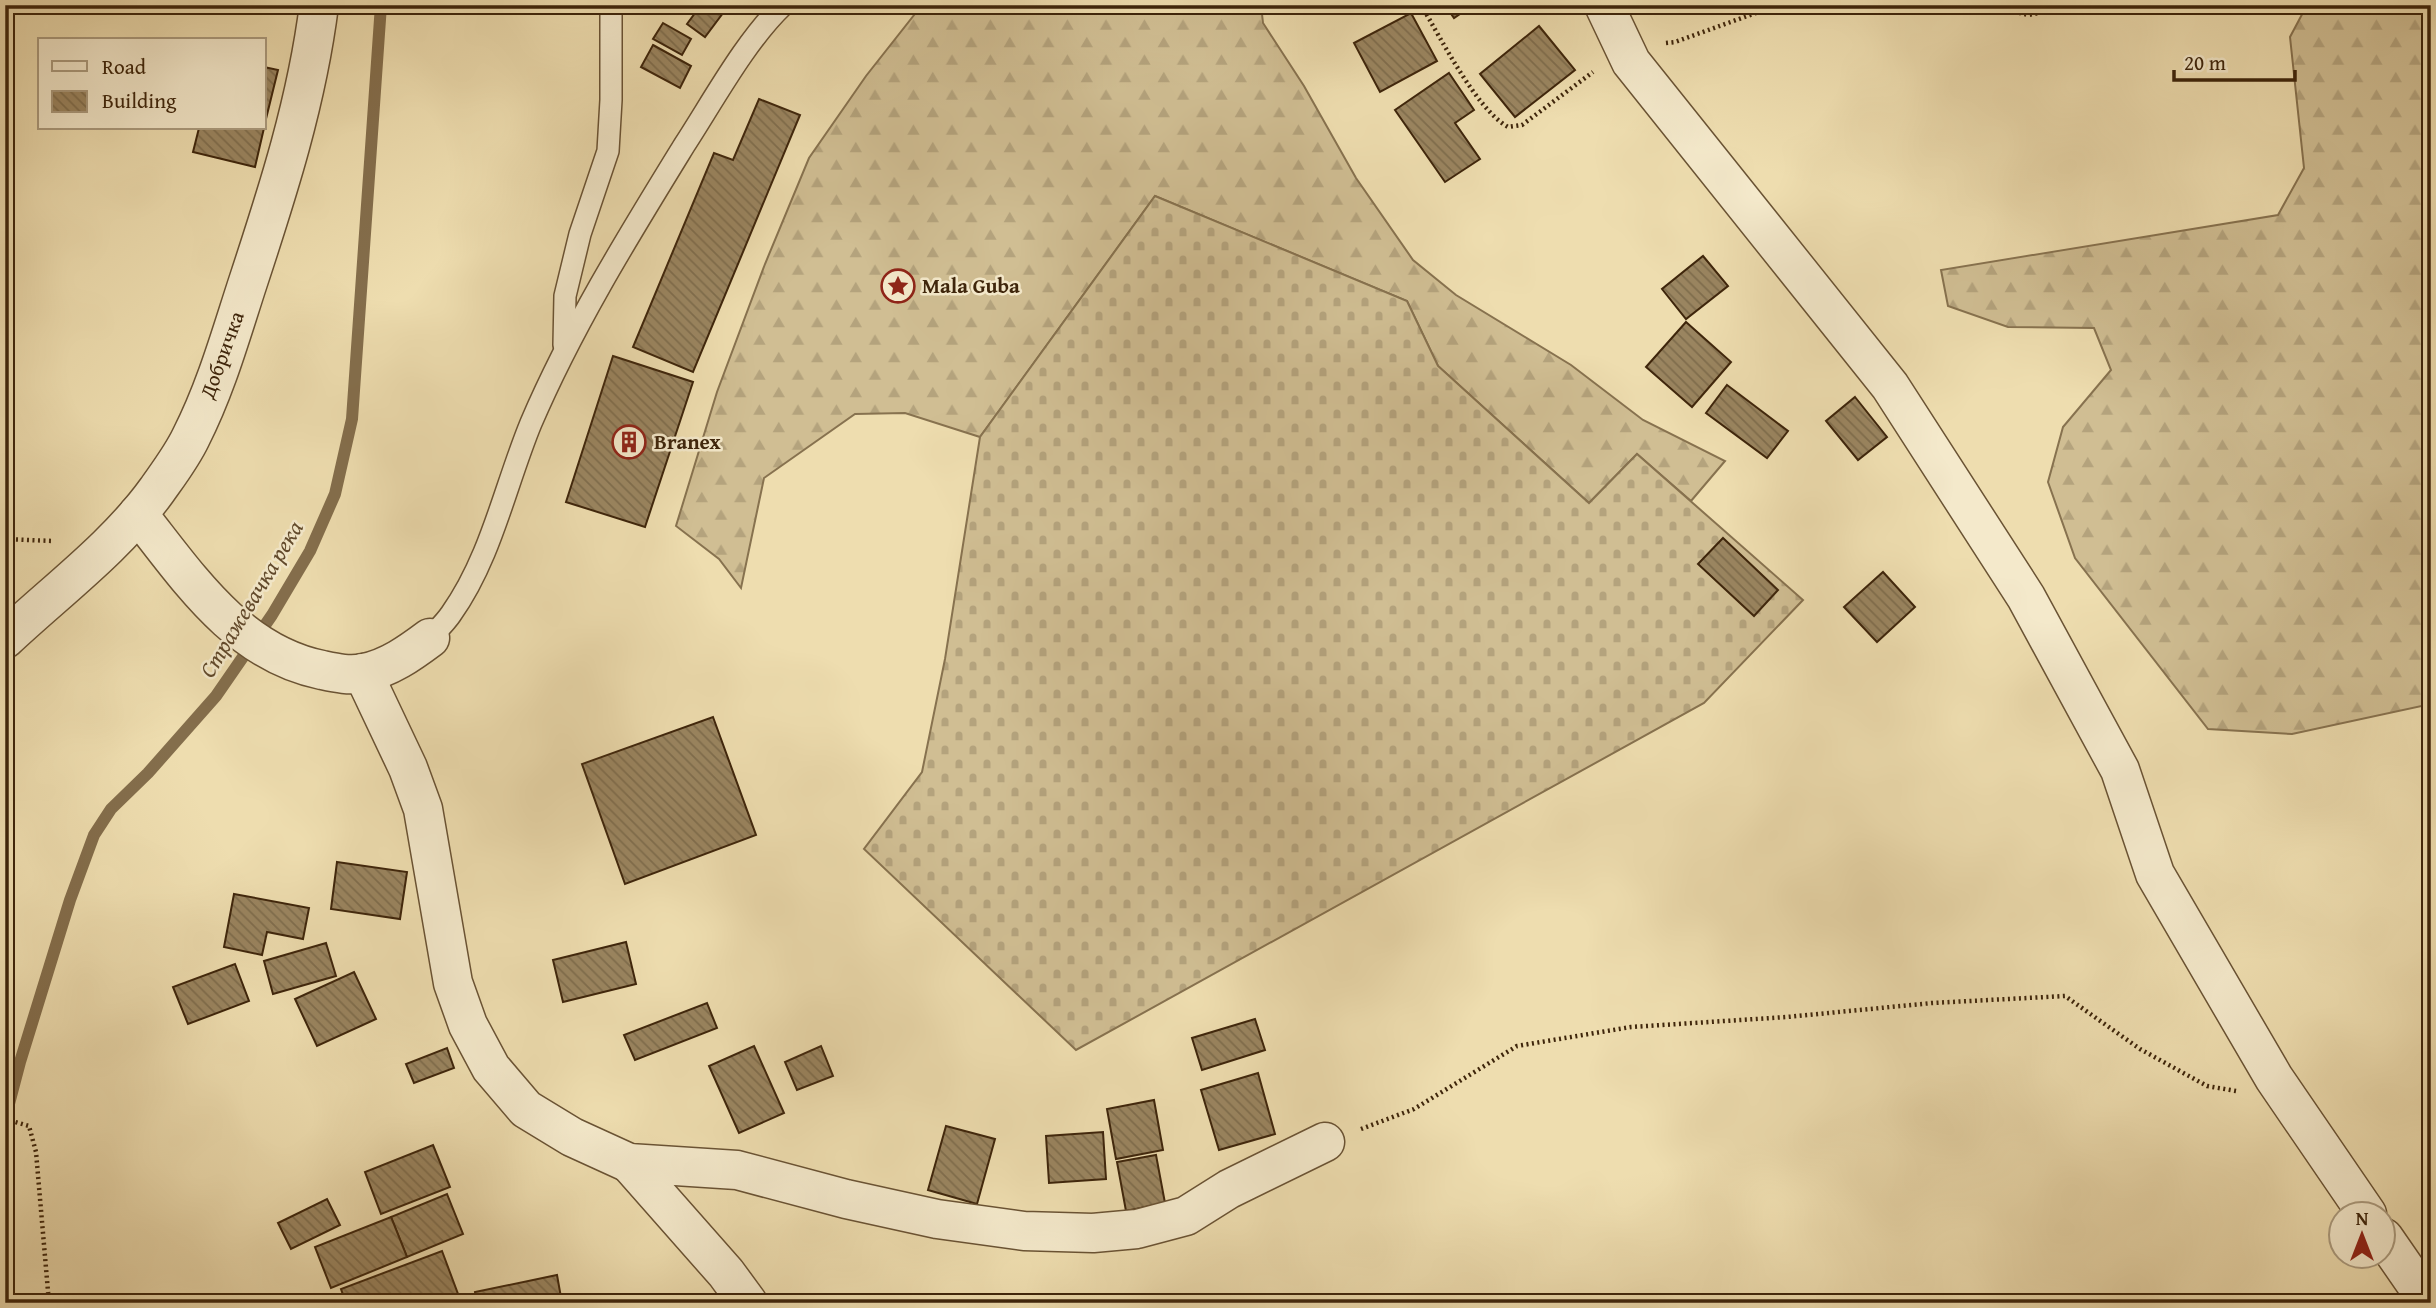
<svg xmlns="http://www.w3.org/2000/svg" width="2436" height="1308" viewBox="0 0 2436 1308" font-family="'Gentium Book Plus',serif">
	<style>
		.forest { fill: url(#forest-firs); stroke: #87724f; stroke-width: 2 }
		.cemetery { fill: url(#cemetery-stones); stroke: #87724f; stroke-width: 2 }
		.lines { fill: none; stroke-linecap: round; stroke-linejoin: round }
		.stream { stroke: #846e4c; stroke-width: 12 }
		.building { fill: url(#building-back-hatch); stroke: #3e250b; stroke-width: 2 }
		.lane-casing { stroke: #6a5334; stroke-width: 24 }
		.street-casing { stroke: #6a5334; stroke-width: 41 }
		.path { stroke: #3e250b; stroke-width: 4.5; stroke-dasharray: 2 3.5; stroke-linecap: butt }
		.lane { stroke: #f4e9cb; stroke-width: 21 }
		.street { stroke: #f4e9cb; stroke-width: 38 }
		.labels { text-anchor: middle; stroke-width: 5; stroke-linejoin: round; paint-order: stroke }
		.poi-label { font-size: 21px; font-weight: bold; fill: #3e250b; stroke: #f4e9cb; text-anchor: start }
		.street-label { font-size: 21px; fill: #3e250b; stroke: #f4e9cb }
		.water-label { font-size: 23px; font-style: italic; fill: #61492b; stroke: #f4e9cb }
	</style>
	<defs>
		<pattern id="forest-firs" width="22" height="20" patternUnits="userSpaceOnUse" patternTransform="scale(1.75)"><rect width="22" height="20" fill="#d0be93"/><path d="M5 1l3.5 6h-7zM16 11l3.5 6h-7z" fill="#b4a37d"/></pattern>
		<pattern id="cemetery-stones" width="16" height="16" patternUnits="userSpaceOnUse" patternTransform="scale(1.75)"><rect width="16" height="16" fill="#d0be93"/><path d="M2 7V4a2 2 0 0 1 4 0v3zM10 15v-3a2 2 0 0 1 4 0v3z" fill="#b4a37d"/></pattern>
		<pattern id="building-back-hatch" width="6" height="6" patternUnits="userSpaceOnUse" patternTransform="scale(1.75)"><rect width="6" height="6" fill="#9a8560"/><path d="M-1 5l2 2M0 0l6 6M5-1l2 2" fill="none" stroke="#7f6d4d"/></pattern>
	</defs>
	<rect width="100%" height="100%" fill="#eeddaf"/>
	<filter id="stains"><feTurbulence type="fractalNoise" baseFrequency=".00286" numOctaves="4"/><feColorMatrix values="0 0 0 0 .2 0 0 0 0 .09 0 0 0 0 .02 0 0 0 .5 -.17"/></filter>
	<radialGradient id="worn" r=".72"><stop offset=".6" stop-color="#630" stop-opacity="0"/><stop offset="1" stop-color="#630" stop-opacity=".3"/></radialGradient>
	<!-- forest -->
	<g class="forest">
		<polygon points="922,5 1261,5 1263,23 1304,86 1356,178 1413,260 1456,295 1571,365 1643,420 1725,461 1691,501 1637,454 1589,503 1438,366 1407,301 1155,196 980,437 905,413 855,414 764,478 741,588 719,559 676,526 717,392 765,264 809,158 866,76"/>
		<polygon points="2307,5 2431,5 2431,704 2292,734 2208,729 2075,558 2048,482 2063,427 2111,370 2094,328 2008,327 1948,306 1941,270 2278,215 2304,168 2290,37"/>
	</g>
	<!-- cemetery -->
	<polygon class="cemetery" points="1155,196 1407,301 1438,366 1589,503 1637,454 1803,600 1704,703 1076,1050 864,849 922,772 945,659 980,437"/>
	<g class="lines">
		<!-- stream -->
		<polyline class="stream" points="5,1119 20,1062 70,900 94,835 111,809 148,773 216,696 272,615 310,551 335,494 352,419 381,5"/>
	</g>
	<!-- building -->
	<g class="building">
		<polygon points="701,5 720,5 726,9 705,37 687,24"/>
		<polygon points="1445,5 1473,5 1454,18"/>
		<polygon points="1411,13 1437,61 1380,92 1354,43"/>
		<polygon points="663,23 691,39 682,55 653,39"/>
		<polygon points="1539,26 1575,70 1515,117 1480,74"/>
		<polygon points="653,45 691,66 680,88 641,67"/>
		<polygon points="264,67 278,70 264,127"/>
		<polygon points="1449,73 1474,110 1455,123 1480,159 1445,182 1395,110"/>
		<polygon points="759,99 800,115 693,372 633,347 714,153 733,160"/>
		<polygon points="199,128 264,128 255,167 193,152"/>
		<polygon points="1703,256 1728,286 1686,319 1662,289"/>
		<polygon points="1686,322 1731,362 1692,407 1646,367"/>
		<polygon points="613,356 693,382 645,527 566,502"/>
		<polygon points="1727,385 1788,431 1767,458 1706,413"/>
		<polygon points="1855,397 1887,437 1858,460 1826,421"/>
		<polygon points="1723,538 1778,590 1754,616 1698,564"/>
		<polygon points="1883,572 1915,607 1877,642 1844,607"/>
		<polygon points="713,717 756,835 625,884 582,764"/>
		<polygon points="337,862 407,872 400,919 331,909"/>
		<polygon points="234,894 309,908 303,939 267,932 262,955 224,947"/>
		<polygon points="626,942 636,984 563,1002 553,960"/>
		<polygon points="326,943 336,976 273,994 264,961"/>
		<polygon points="235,964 249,1001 188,1024 173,987"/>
		<polygon points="354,972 376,1019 317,1046 295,999"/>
		<polygon points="707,1003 717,1028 635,1060 624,1035"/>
		<polygon points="1255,1019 1265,1050 1202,1070 1192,1038"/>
		<polygon points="754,1046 784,1113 739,1133 709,1066"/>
		<polygon points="821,1046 833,1076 797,1090 785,1062"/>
		<polygon points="447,1048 454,1068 414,1083 406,1064"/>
		<polygon points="1258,1073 1275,1134 1219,1150 1201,1090"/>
		<polygon points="1154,1100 1163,1150 1116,1159 1107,1109"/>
		<polygon points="946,1126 995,1139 977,1204 928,1190"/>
		<polygon points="1103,1132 1106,1179 1049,1183 1046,1136"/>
		<polygon points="433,1145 450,1187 381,1214 365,1172"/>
		<polygon points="1156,1155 1165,1203 1126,1211 1117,1162"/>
		<polygon points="447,1194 463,1234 407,1257 391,1217"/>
		<polygon points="327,1199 340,1225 291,1249 278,1223"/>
		<polygon points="391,1217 407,1257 331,1288 315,1247"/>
		<polygon points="442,1251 458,1294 435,1303 346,1303 341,1289"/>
		<polygon points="557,1275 562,1303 477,1303 475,1292"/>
	</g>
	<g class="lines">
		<defs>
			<g id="lane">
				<polyline points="564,345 565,296 580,234 608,151 611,100 611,5"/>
				<path d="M430 638C437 630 445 623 451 614 491 558 505 486 531 423 573 325 629 235 685 144 713 101 746 40 783 5"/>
			</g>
			<g id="street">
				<polyline points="1604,5 1631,62 1890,386 2026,597 2120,770 2155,874 2274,1078 2367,1214"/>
				<path d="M138 514C188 577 237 653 322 670 336 673 349 676 364 673 389 668 410 653 430 638"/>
				<path d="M5 639C56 591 116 547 157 490 169 473 182 456 191 437 216 388 231 334 248 282 278 191 307 101 319 5"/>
				<polyline points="363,673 408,768 423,809 453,983 468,1025 491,1068 526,1109 572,1137 629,1163 737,1170 846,1199 937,1219 1024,1231 1093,1233 1137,1229 1186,1216 1229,1189 1325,1142"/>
				<polyline points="629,1163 726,1273 748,1303"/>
				<polyline points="2384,1238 2429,1303"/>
			</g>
		</defs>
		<!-- lane casing -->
		<use href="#lane" class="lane-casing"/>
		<!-- street casing -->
		<use href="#street" class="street-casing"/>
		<!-- path -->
		<g class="path">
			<path d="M1421 5C1441 38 1476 109 1508 127L1522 125 1593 72"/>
			<polyline points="1987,5 2028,15 2085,5"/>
			<polyline points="1666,43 1675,42 1778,5"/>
			<polyline points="5,539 53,541"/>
			<polyline points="5,1119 29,1126 36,1152 49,1303"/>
			<polyline points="1361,1129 1414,1109 1517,1046 1631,1027 1787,1017 1932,1003 2065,996 2140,1049 2207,1086 2236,1091"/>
		</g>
		<!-- lane -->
		<use href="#lane" class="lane"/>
		<!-- street -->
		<use href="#street" class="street"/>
	</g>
	<!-- icons -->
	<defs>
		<symbol id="sight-ring" viewBox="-11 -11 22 22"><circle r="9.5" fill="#f4e9cb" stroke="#8f2418" stroke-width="1.5"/><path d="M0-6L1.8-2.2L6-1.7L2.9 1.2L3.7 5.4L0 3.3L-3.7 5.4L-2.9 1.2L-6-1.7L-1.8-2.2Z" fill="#8f2418"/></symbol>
		<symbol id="building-ring" viewBox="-11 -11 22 22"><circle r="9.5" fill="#f4e9cb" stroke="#8f2418" stroke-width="1.5"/><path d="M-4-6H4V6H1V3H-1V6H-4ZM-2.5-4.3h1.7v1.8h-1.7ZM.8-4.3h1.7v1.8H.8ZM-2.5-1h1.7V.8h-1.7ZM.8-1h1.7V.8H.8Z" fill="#8f2418"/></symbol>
	</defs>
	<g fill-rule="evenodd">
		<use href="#sight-ring" x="879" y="267" width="38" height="38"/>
		<use href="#building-ring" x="610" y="423" width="38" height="38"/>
	</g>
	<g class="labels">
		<!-- poi labels -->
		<g class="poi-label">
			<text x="922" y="293">Mala Guba</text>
			<text x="654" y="449">Branex</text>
		</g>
		<!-- street labels -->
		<g class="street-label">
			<text transform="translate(222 355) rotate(-70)" y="7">Добричка</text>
		</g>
		<!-- water labels -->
		<g class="water-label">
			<text transform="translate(251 599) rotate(-59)" y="8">Стражевачка река</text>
		</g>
	</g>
	<!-- margin -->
	<rect width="2436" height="1308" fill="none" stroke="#eeddaf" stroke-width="28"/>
	<rect x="7" y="7" width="2422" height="1294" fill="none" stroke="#3e250b" stroke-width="3.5"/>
	<rect x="14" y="14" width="2408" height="1280" fill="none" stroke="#3e250b" stroke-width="2"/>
	<!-- legend -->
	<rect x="38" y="38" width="228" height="91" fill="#f4e9cb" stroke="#ab9b7e" stroke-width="2"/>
	<rect x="52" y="61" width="35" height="10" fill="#f4e9cb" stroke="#ab9b7e" stroke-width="2"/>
	<text x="102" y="74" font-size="21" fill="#3e250b">Road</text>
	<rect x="52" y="91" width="35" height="21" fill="url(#building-back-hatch)" stroke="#ab9b7e" stroke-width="2"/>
	<text x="102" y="108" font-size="21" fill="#3e250b">Building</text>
	<!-- north arrow -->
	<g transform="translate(2362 1235)"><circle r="33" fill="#f4e9cb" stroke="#ab9b7e" stroke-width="2"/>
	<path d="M0-5L12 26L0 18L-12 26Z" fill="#8f2418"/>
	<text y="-10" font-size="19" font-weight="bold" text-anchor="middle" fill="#3e250b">N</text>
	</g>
	<!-- scale -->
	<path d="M2174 70v10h121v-10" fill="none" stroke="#3e250b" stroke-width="3.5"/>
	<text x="2184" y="70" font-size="21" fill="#3e250b" stroke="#f4e9cb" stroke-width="5" paint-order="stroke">20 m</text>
	<rect width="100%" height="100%" filter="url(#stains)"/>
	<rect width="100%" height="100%" fill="url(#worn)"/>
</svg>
